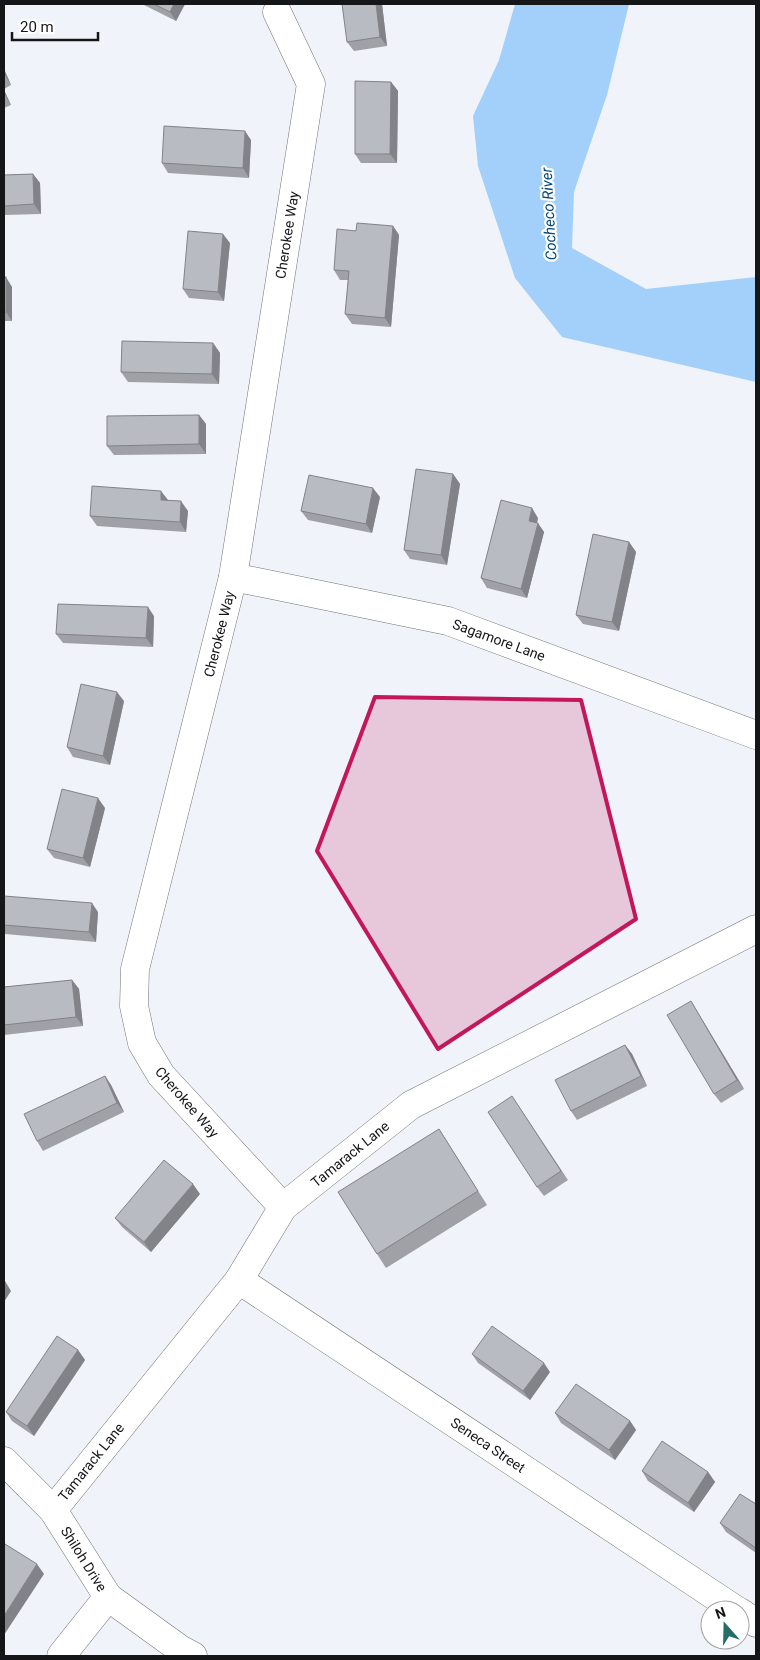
<svg xmlns="http://www.w3.org/2000/svg" width="760" height="1660" viewBox="0 0 760 1660" font-family="Roboto,sans-serif">
	<style>
		.water { fill: #a3d0fa }
		.lines { fill: none; stroke-linecap: round; stroke-linejoin: round }
		.street-casing { stroke: #717379; stroke-width: 29 }
		.street { stroke: #fff; stroke-width: 28 }
		.wall { fill: #9fa1a7 }
		.shaded-wall { fill: #828388 }
		.building { fill: #b9bbc2; stroke: #828388 }
		.marked { fill: #c2185b; fill-opacity: 0.2; stroke: #c2185b; stroke-width: 4; stroke-linejoin: round }
		.labels { text-anchor: middle; stroke-width: 4.5; stroke-linejoin: round; paint-order: stroke }
		.street-label { font-size: 14px; fill: #151618; stroke: #fff }
		.water-label { font-size: 15px; font-style: italic; fill: #034877; stroke: #fff }
	</style>
	<rect width="100%" height="100%" fill="#f1f3fa"/>
	<!-- water -->
	<polygon class="water" points="515,4 629,4 607,95 574,192 572,248 646,289 756,277 756,382 562,337 515,278 478,166 473,116 499,60"/>
	<g class="lines">
		<defs>
			<g id="street">
				<polyline points="277,12 311,84 233,577 135,969 134,1006 142,1043 161,1075 283,1207"/>
				<polyline points="233,577 448,621 756,735"/>
				<polyline points="239,1280 736,1610"/>
				<polyline points="4,1461 53,1510 108,1597 180,1649 193,1656"/>
				<polyline points="53,1510 239,1280 283,1207 411,1105 756,929"/>
				<polyline points="740,1612 756,1623"/>
				<polyline points="61,1656 108,1597"/>
			</g>
		</defs>
		<!-- street casing -->
		<use href="#street" class="street-casing"/>
		<!-- street -->
		<use href="#street" class="street"/>
	</g>
	<!-- wall -->
	<g class="wall">
		<polygon points="142,4 185,4 176,21"/>
		<polygon points="382,4 387,46 354,51 347,42"/>
		<polygon points="4,69 11,85 4,89"/>
		<polygon points="391,82 398,91 397,163 361,163 355,154"/>
		<polygon points="4,90 11,105 4,108"/>
		<polygon points="251,140 249,178 168,173 162,163"/>
		<polygon points="33,174 40,183 41,214 4,215 4,175"/>
		<polygon points="393,226 399,235 391,327 352,324 345,314 348,280 340,280 334,270 356,231"/>
		<polygon points="230,243 224,301 189,298 183,289"/>
		<polygon points="4,277 12,287 12,321 4,321"/>
		<polygon points="213,343 220,353 219,384 128,382 121,372"/>
		<polygon points="199,415 206,424 206,454 114,455 107,446"/>
		<polygon points="453,474 460,484 447,565 410,559 404,550"/>
		<polygon points="380,497 372,533 308,520 301,511"/>
		<polygon points="168,500 188,511 186,532 97,526 90,516"/>
		<polygon points="538,518 537,523 544,532 527,598 487,588 481,578"/>
		<polygon points="629,542 636,552 619,631 583,624 576,615"/>
		<polygon points="154,616 153,647 63,643 56,634"/>
		<polygon points="124,701 110,765 73,757 67,747"/>
		<polygon points="105,808 90,867 54,858 47,849"/>
		<polygon points="4,896 98,912 96,942 5,934 4,932"/>
		<polygon points="72,980 79,989 83,1026 4,1035 4,987"/>
		<polygon points="691,1001 697,1011 744,1089 721,1103 714,1094"/>
		<polygon points="625,1045 632,1054 647,1086 577,1120 571,1111"/>
		<polygon points="105,1076 111,1085 124,1112 43,1151 37,1141"/>
		<polygon points="518,1105 568,1180 544,1196 537,1187"/>
		<polygon points="439,1129 448,1143 487,1205 386,1268 377,1254"/>
		<polygon points="200,1194 151,1252 122,1227 115,1218"/>
		<polygon points="78,1350 85,1360 34,1436 12,1421 6,1412"/>
		<polygon points="472,1354 550,1372 530,1400 478,1363"/>
		<polygon points="555,1413 630,1421 636,1430 615,1460 561,1423"/>
		<polygon points="642,1471 708,1472 715,1482 694,1512 648,1481"/>
		<polygon points="756,1504 756,1553 726,1532 720,1523"/>
	</g>
	<!-- shaded-wall -->
	<g class="shaded-wall">
		<polygon points="174,4 185,4 176,21 170,12"/>
		<polygon points="376,4 382,4 387,46 380,37"/>
		<polygon points="4,69 11,85 5,75 4,73"/>
		<polygon points="391,82 398,91 397,163 390,154"/>
		<polygon points="4,90 11,105 4,93"/>
		<polygon points="245,131 251,140 249,178 243,168"/>
		<polygon points="33,174 40,183 41,214 34,204"/>
		<polygon points="393,226 399,235 391,327 385,318"/>
		<polygon points="223,234 230,243 224,301 218,292"/>
		<polygon points="6,277 12,287 12,321 6,312"/>
		<polygon points="213,343 220,353 219,384 212,374"/>
		<polygon points="199,415 206,424 206,454 199,444"/>
		<polygon points="453,474 460,484 447,565 441,555"/>
		<polygon points="373,488 380,497 372,533 366,524"/>
		<polygon points="161,491 168,500 167,509 161,500"/>
		<polygon points="181,501 188,511 186,532 180,522"/>
		<polygon points="532,508 538,518 535,530 529,521"/>
		<polygon points="538,523 544,532 527,598 521,589"/>
		<polygon points="629,542 636,552 619,631 612,622"/>
		<polygon points="148,607 154,616 153,647 146,638"/>
		<polygon points="117,692 124,701 110,765 103,756"/>
		<polygon points="98,798 105,808 90,867 83,858"/>
		<polygon points="92,903 98,912 96,942 89,932"/>
		<polygon points="72,980 79,989 83,1026 76,1017"/>
		<polygon points="691,1001 697,1011 744,1089 737,1080"/>
		<polygon points="625,1045 632,1054 647,1086 641,1076"/>
		<polygon points="105,1076 111,1085 124,1112 117,1103"/>
		<polygon points="193,1184 200,1194 151,1252 144,1242"/>
		<polygon points="5,1281 11,1291 4,1302 4,1283"/>
		<polygon points="78,1350 85,1360 34,1436 27,1426"/>
		<polygon points="544,1363 550,1372 530,1400 523,1391"/>
		<polygon points="630,1421 636,1430 615,1460 609,1450"/>
		<polygon points="708,1472 715,1482 694,1512 688,1503"/>
		<polygon points="37,1564 44,1574 4,1635 4,1616"/>
	</g>
	<!-- building -->
	<g class="building">
		<polygon points="154,4 174,4 170,12"/>
		<polygon points="342,4 376,4 380,37 347,42"/>
		<polygon points="355,81 391,82 390,154 355,154"/>
		<polygon points="164,126 245,131 243,168 162,163"/>
		<polygon points="33,174 34,204 4,206 4,175"/>
		<polygon points="357,223 393,226 385,318 345,314 349,271 334,270 337,229 356,231"/>
		<polygon points="188,231 223,234 218,292 183,289"/>
		<rect x="4" y="277" width="2" height="35"/>
		<polygon points="122,341 213,343 212,374 121,372"/>
		<polygon points="199,415 199,444 107,446 107,416"/>
		<polygon points="416,469 453,474 441,555 404,550"/>
		<polygon points="309,475 373,488 366,524 301,511"/>
		<polygon points="92,486 161,491 161,500 181,501 180,522 90,516"/>
		<polygon points="501,500 532,508 529,521 538,523 521,589 481,578"/>
		<polygon points="593,534 629,542 612,622 576,615"/>
		<polygon points="58,604 148,607 146,638 56,634"/>
		<polygon points="81,684 117,692 103,756 67,747"/>
		<polygon points="62,789 98,798 83,858 47,849"/>
		<polygon points="4,896 92,903 89,932 4,925"/>
		<polygon points="72,980 76,1017 4,1025 4,987"/>
		<polygon points="691,1001 737,1080 714,1094 667,1015"/>
		<polygon points="625,1045 641,1076 571,1111 555,1080"/>
		<polygon points="105,1076 117,1103 37,1141 24,1114"/>
		<polygon points="512,1096 561,1171 537,1187 488,1112"/>
		<polygon points="439,1129 478,1191 377,1254 338,1192"/>
		<polygon points="164,1160 193,1184 144,1242 115,1218"/>
		<polygon points="492,1326 544,1363 523,1391 472,1354"/>
		<polygon points="57,1336 78,1350 27,1426 6,1412"/>
		<polygon points="576,1384 630,1421 609,1450 555,1413"/>
		<polygon points="662,1441 708,1472 688,1503 642,1471"/>
		<polygon points="740,1494 756,1504 756,1548 720,1523"/>
		<polygon points="5,1544 37,1564 4,1616 4,1545"/>
	</g>
	<!-- marked area -->
	<path class="marked" d="M375 697 581 700 636 919 438 1049 317 851Z"/>
	<g class="labels">
		<!-- street labels -->
		<g class="street-label">
			<text transform="translate(287 235) rotate(-81)" y="5">Cherokee Way</text>
			<text transform="translate(219 634) rotate(-76)" y="5">Cherokee Way</text>
			<text transform="translate(499 640) rotate(20)" y="5">Sagamore Lane</text>
			<text transform="translate(187 1102) rotate(49)" y="5">Cherokee Way</text>
			<text transform="translate(350 1154) rotate(-39)" y="5">Tamarack Lane</text>
			<text transform="translate(488 1445) rotate(34)" y="5">Seneca Street</text>
			<text transform="translate(91 1462) rotate(-51)" y="5">Tamarack Lane</text>
			<text transform="translate(84 1559) rotate(58)" y="5">Shiloh Drive</text>
		</g>
		<!-- water labels -->
		<g class="water-label">
			<text transform="translate(549 214) rotate(-93)" y="5">Cocheco River</text>
		</g>
	</g>
	<!-- border -->
	<rect width="760" height="1660" fill="none" stroke="#151618" stroke-width="10"/>
	<!-- north arrow -->
	<g transform="translate(725 1625) rotate(340)"><circle r="24" fill="#ffffff" stroke="#a1a2a3"/>
	<path d="M0-4L9 19L0 12L-9 19Z" fill="#256e67"/>
	<text y="-8" font-size="14" font-weight="bold" text-anchor="middle" fill="#151618">N</text>
	</g>
	<!-- scale -->
	<path d="M12 32v8h86v-8" fill="none" stroke="#151618" stroke-width="2.5"/>
	<text x="20" y="32" font-size="15" fill="#151618" stroke="#ffffff" stroke-width="4" paint-order="stroke">20 m</text>
</svg>
